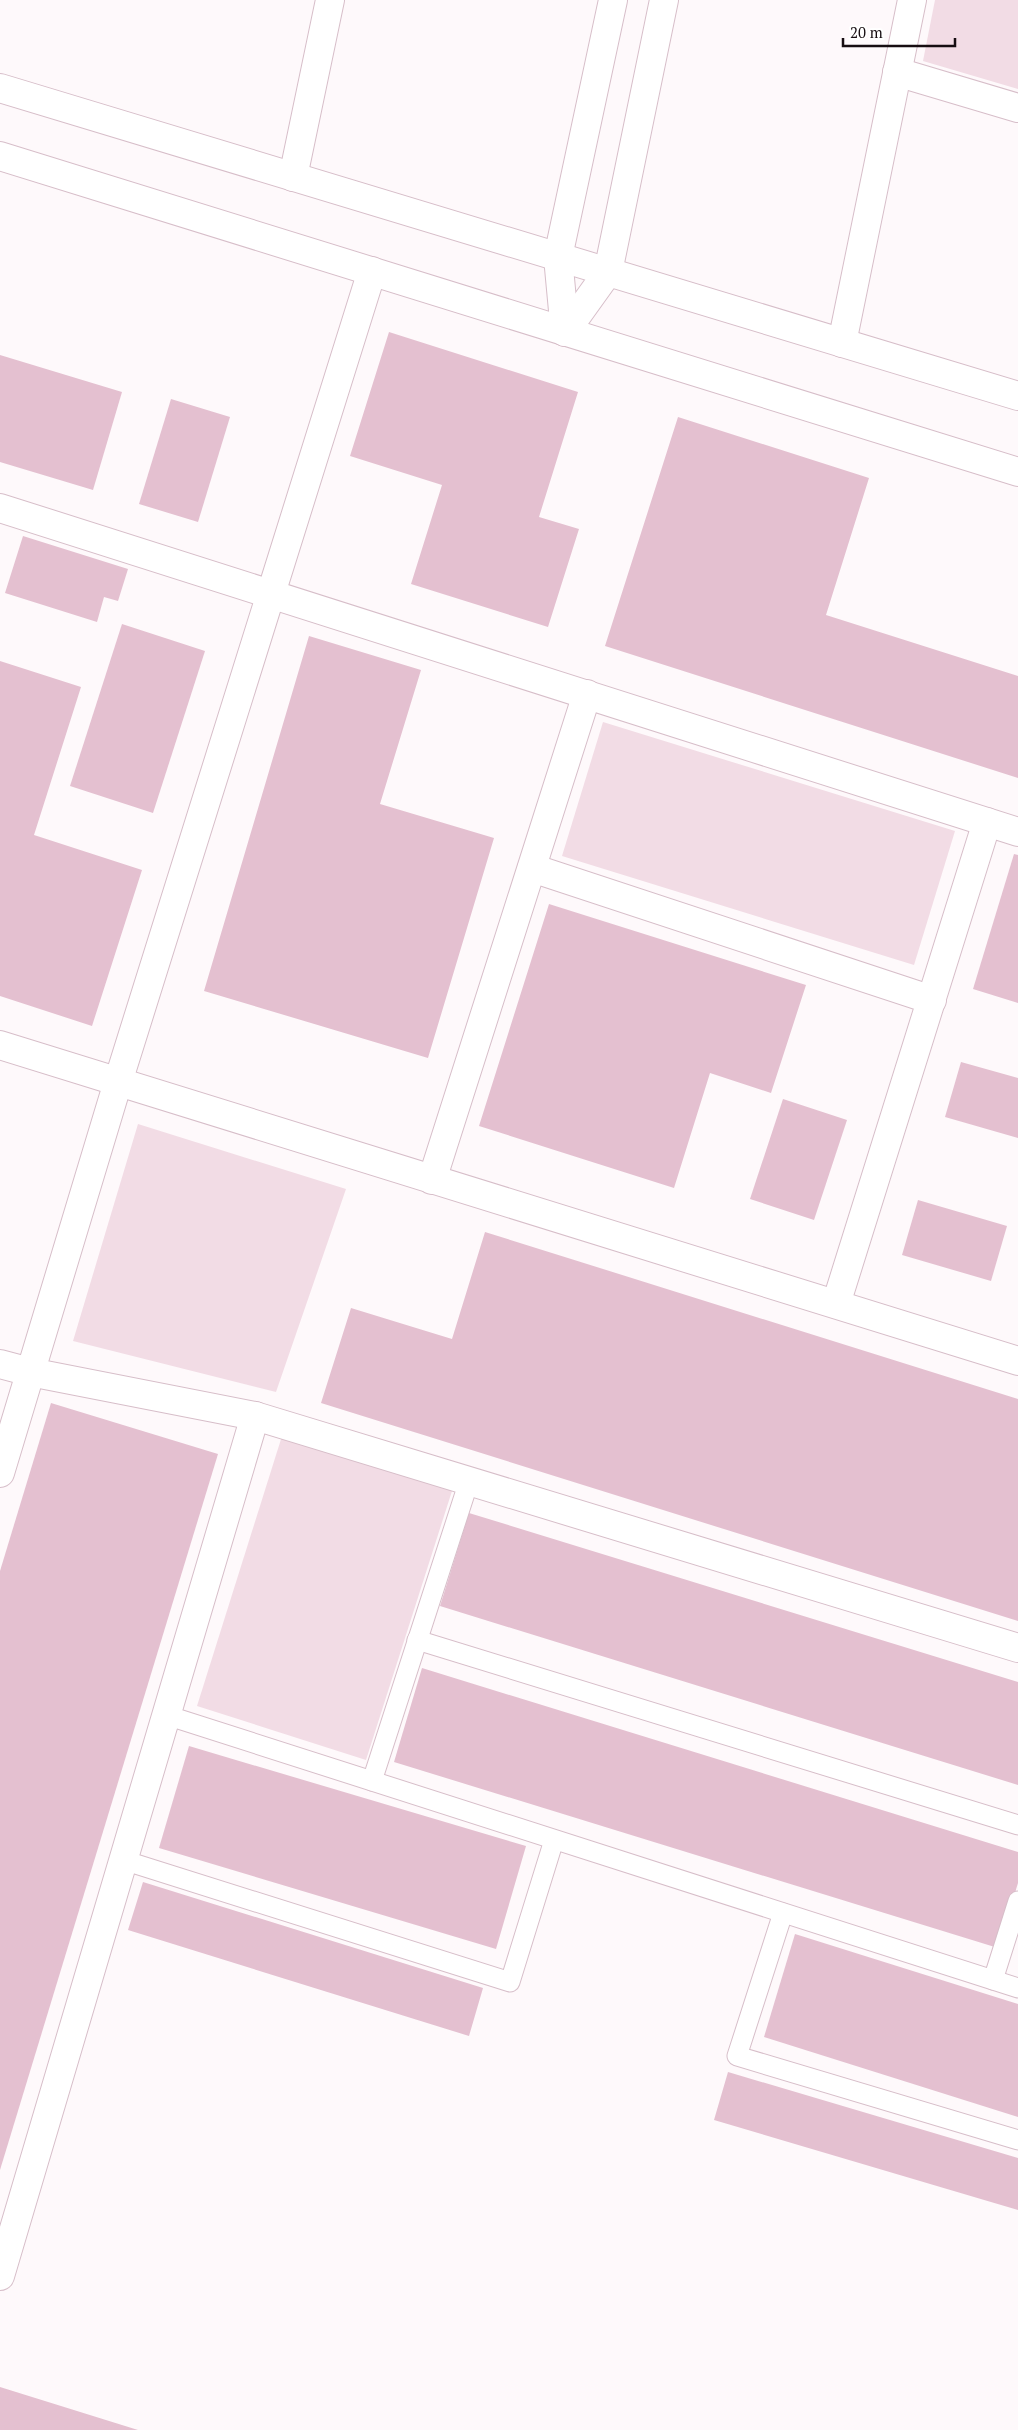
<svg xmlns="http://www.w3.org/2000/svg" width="1018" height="2430" viewBox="0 0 1018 2430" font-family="'PT Serif',serif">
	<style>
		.green { fill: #f2dce5 }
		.building { fill: #e4c0d0 }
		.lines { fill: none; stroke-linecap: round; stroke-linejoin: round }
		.lane-casing { stroke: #d7bec9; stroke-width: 21 }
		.street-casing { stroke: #d7bec9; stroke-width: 30 }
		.secondary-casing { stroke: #d7bec9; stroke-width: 30 }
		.lane { stroke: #fff; stroke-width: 19 }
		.street { stroke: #fff; stroke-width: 28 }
		.secondary { stroke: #fff; stroke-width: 28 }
	</style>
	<rect width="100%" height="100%" fill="#fef9fb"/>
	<!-- green -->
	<g class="green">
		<polygon points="935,0 1018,0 1018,89 923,61"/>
		<polygon points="603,722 955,831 914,965 562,856"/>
		<polygon points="138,1124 346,1189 276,1392 73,1341"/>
		<polygon points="282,1436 452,1491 366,1760 197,1706"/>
	</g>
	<!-- building -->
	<g class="building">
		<polygon points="389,332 578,392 539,517 579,529 548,627 411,584 442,485 350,456"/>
		<polygon points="0,355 122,392 93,490 0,462"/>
		<polygon points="171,399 230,417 198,522 139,504"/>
		<polygon points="678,417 869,478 826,615 1018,676 1018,778 605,646"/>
		<polygon points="23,536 128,569 118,601 104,597 97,622 5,593"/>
		<polygon points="122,624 205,651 153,813 70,786"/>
		<polygon points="309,636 421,670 380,804 494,838 428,1058 204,991"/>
		<polygon points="0,661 81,687 34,835 142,870 92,1026 0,996"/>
		<polygon points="1014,854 1018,855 1018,1003 973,989"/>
		<polygon points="549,904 806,985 771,1093 710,1073 674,1188 479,1126"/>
		<polygon points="961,1062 1018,1078 1018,1138 945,1117"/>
		<polygon points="783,1099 847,1120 814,1220 750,1199"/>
		<polygon points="918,1200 1007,1226 991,1281 902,1255"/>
		<polygon points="485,1232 1018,1399 1018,1621 321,1403 351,1308 452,1339"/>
		<polygon points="51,1403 218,1454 0,2170 0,1571"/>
		<polygon points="469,1513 1018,1682 1018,1785 440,1606"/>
		<polygon points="422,1668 1018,1852 1018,1883 998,1948 394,1762"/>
		<polygon points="189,1746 526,1846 496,1949 159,1848"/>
		<polygon points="143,1882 483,1988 469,2036 128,1930"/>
		<polygon points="795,1934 1018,2004 1018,2117 764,2037"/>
		<polygon points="728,2072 1018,2158 1018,2210 714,2120"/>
		<polygon points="0,2387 138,2430 0,2430"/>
	</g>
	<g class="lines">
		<defs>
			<g id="lane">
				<polyline points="417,1640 1018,1825"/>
				<polyline points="166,1715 1018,1988"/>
				<polyline points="372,1781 469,1481"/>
				<polyline points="123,1860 510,1982 554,1840"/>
				<polyline points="783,1913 737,2056 1018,2140"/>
				<polyline points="993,1980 1018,1901"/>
			</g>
			<g id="street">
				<polyline points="897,72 1018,108"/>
				<polyline points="293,177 330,0"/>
				<polyline points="842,343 912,0"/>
				<polyline points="0,508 1018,832"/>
				<polyline points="532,868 932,1000"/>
				<polyline points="0,1045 1018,1361"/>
				<polyline points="432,1180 587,694"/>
				<polyline points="836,1304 987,822"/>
				<polyline points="0,1364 30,1372 255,1416 1018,1648"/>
				<polyline points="0,1473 118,1082 372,271"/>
				<polyline points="0,2276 255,1416"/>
			</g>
			<g id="secondary">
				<polyline points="0,88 1018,396"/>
				<polyline points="0,156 1018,472"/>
				<polyline points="565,332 608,272 664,0"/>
				<polyline points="565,332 558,257 613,0"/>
			</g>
		</defs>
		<!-- lane casing -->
		<use href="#lane" class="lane-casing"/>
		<!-- street casing -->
		<use href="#street" class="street-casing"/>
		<!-- secondary casing -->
		<use href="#secondary" class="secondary-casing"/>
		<!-- lane -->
		<use href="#lane" class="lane"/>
		<!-- street -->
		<use href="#street" class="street"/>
		<!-- secondary -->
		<use href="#secondary" class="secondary"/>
	</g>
	<!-- scale -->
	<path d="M843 38v8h112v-8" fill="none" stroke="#160d11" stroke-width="2.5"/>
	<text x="850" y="38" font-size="15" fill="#160d11" stroke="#ffffff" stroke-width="4" paint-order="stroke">20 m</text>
</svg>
